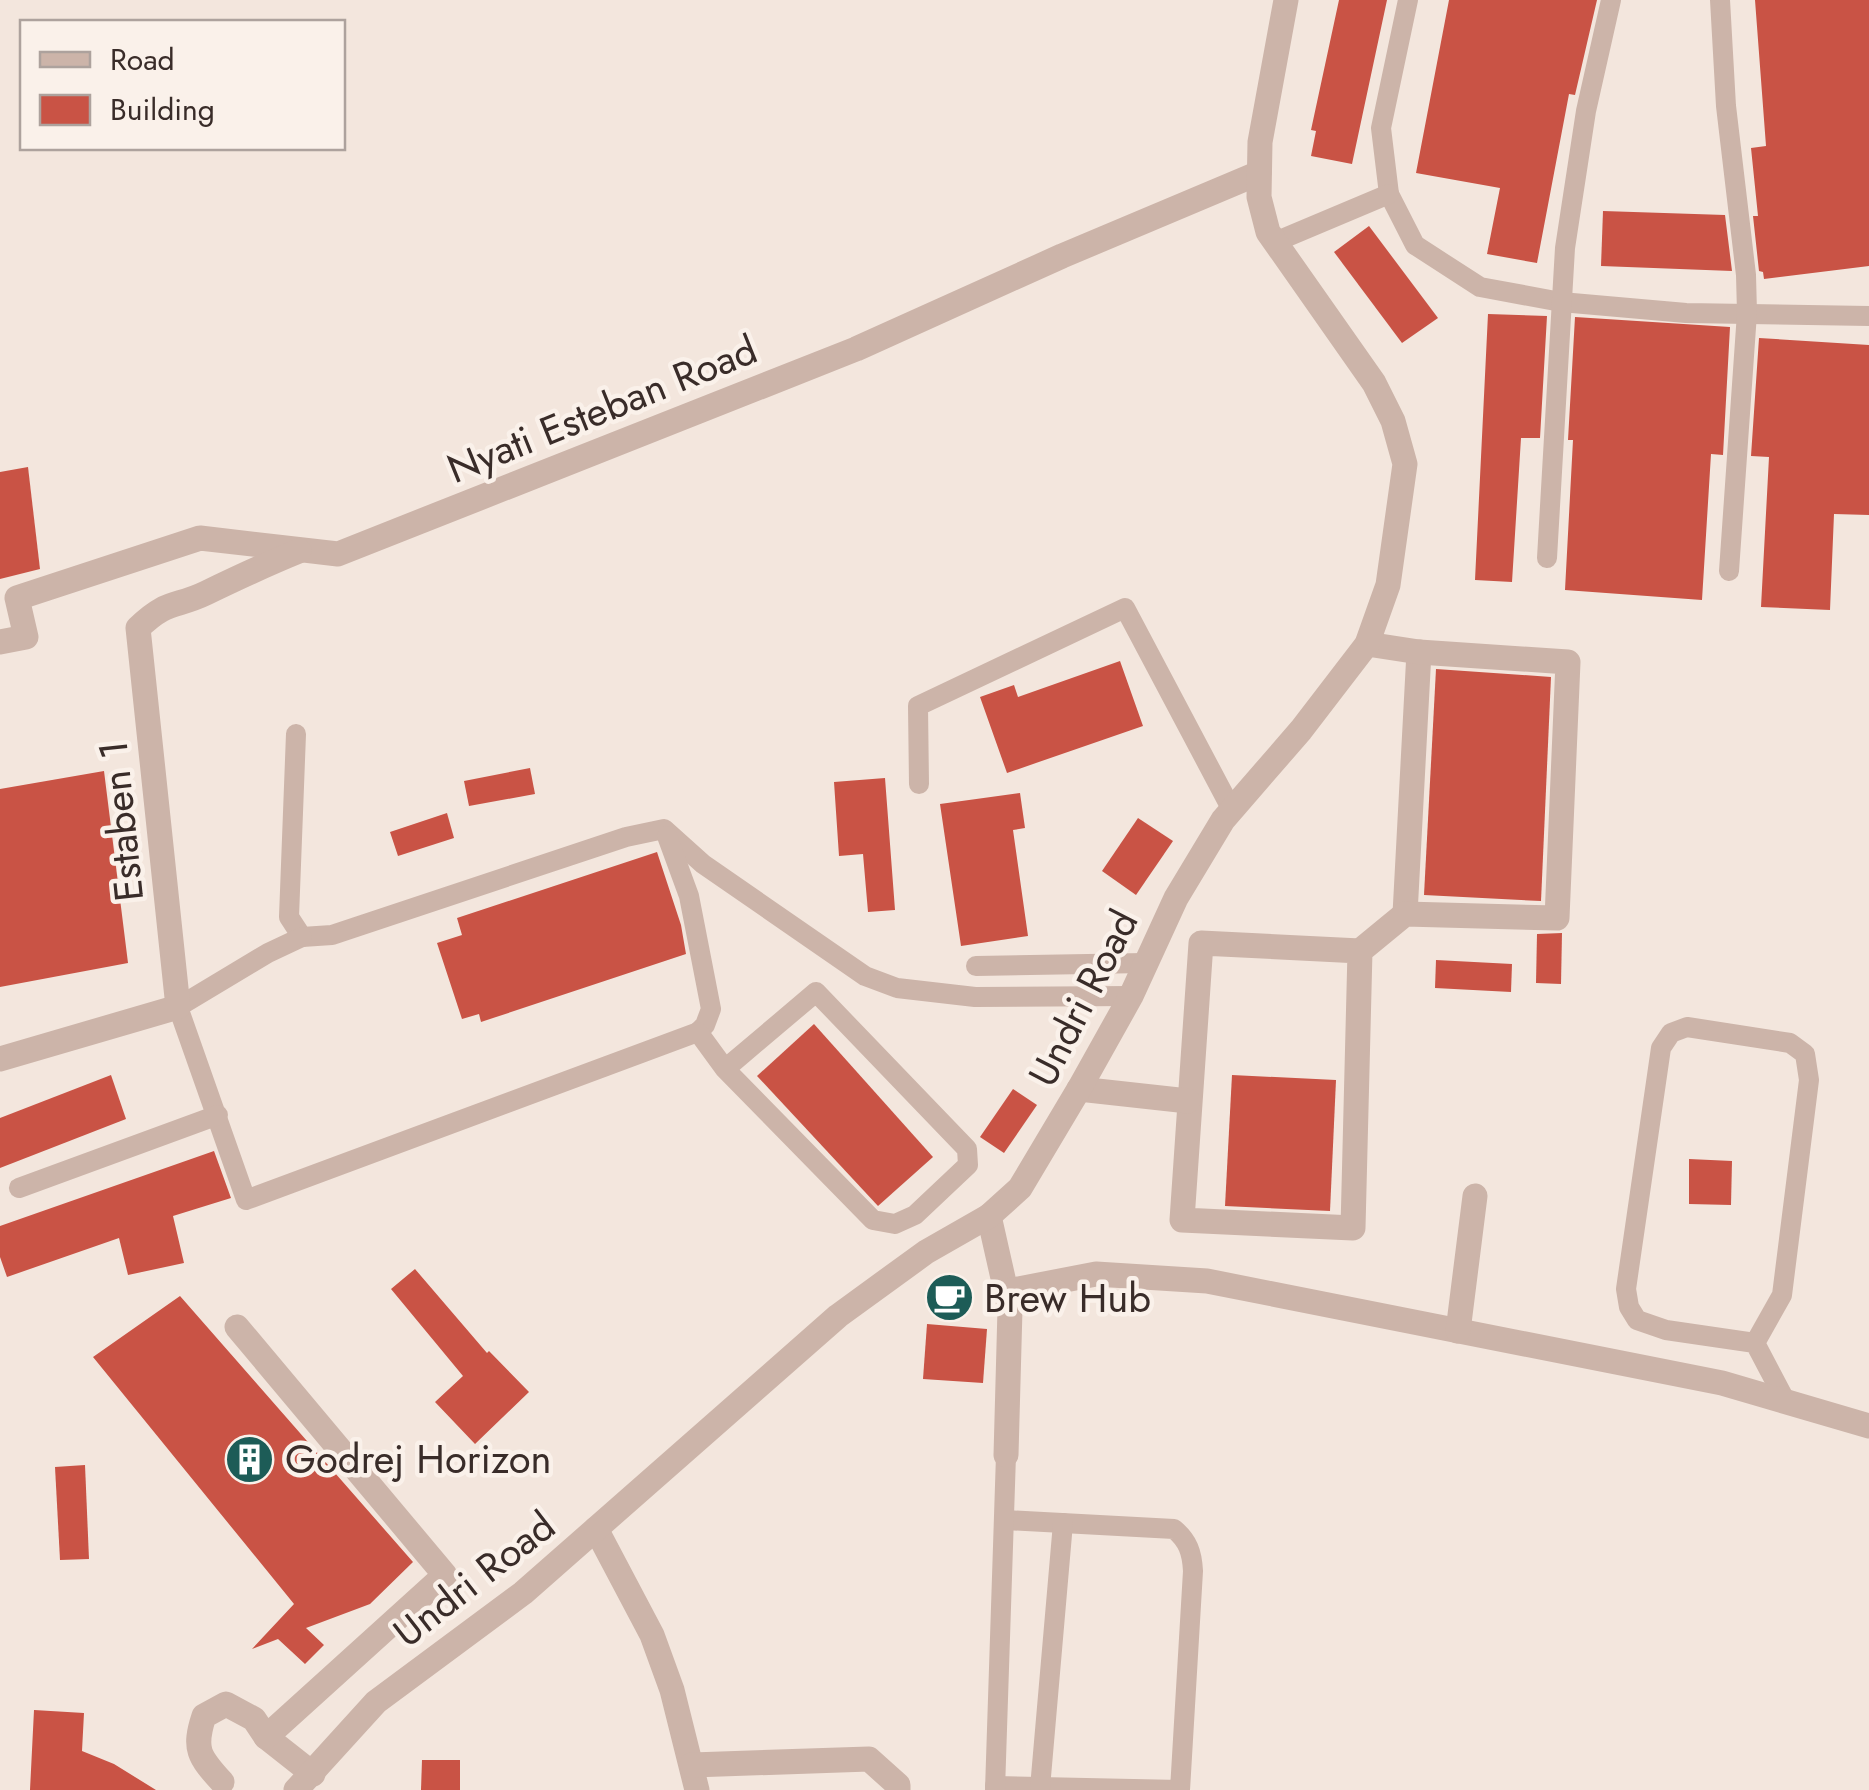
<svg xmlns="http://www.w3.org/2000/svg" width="1869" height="1790" viewBox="0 0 1869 1790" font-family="Jost,sans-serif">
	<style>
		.building { fill: #c95345 }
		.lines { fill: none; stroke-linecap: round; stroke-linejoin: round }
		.lane { stroke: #ccb4a9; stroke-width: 20 }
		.street { stroke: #ccb4a9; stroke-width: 25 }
		.labels { text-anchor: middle; stroke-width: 9; stroke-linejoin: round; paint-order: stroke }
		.street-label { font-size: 40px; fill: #392c29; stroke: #faf1ea }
		.poi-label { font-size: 40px; fill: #392c29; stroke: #faf1ea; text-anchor: start }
	</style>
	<rect width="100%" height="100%" fill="#f3e6dd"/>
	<!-- building -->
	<g class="building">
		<polygon points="1339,0 1387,0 1352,164 1311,156 1316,131 1311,130"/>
		<polygon points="1449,0 1597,0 1575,95 1569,94 1537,263 1487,254 1500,188 1416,173"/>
		<polygon points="1755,0 1869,0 1869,266 1764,279 1763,272 1759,271 1753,216 1758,216 1751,148 1766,146"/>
		<polygon points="1603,211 1725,215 1732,271 1601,266"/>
		<polygon points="1369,226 1438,318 1402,343 1334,252"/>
		<polygon points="1488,314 1547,316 1540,438 1521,438 1512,582 1475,580"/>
		<polygon points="1575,317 1730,327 1723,455 1711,454 1702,600 1565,590 1573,440 1568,440"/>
		<polygon points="1759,338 1869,345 1869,515 1834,514 1830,610 1761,607 1769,457 1751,456"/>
		<polygon points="28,467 40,569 0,579 0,472"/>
		<polygon points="1120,661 1143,726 1007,773 980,697 1014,685 1018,697"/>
		<polygon points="1436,669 1551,677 1541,901 1424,895"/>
		<polygon points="530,768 535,794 469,806 464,781"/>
		<polygon points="104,771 128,963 0,987 0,789"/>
		<polygon points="885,778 895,910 868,912 863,854 839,856 834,782"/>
		<polygon points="1020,793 1025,828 1013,830 1028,936 961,946 940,804"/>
		<polygon points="447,813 454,838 398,856 390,832"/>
		<polygon points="1138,818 1173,841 1136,895 1102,871"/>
		<polygon points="657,852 681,925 686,954 481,1022 479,1014 462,1019 437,943 462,935 457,918"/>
		<polygon points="1562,933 1561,984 1536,983 1537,934"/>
		<polygon points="1436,960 1512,964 1511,992 1435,988"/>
		<polygon points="814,1024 933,1157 878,1206 757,1076"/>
		<polygon points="111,1075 126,1119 0,1168 0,1118"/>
		<polygon points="1232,1075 1336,1080 1330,1211 1225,1206"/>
		<polygon points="1013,1089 1037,1105 1004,1153 980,1137"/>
		<polygon points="214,1151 231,1198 173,1216 184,1263 128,1275 119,1238 7,1277 0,1257 0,1226"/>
		<polygon points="1689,1159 1732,1161 1731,1205 1689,1204"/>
		<polygon points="415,1269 487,1353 489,1351 529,1392 475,1444 435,1402 463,1376 391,1289"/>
		<polygon points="180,1296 413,1562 370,1604 306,1628 324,1645 305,1664 278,1639 252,1649 294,1604 93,1357"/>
		<polygon points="927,1324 987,1329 983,1383 923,1379"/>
		<polygon points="85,1465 89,1559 60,1560 55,1467"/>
		<polygon points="34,1710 84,1713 82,1751 114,1764 156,1790 30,1790"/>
		<polygon points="422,1760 460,1760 460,1790 421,1790"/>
	</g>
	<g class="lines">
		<!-- lane -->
		<g class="lane">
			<polyline points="1408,0 1381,128 1389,194 1415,245 1480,287 1561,302 1686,313 1869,316"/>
			<polyline points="1720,0 1726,106 1746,275 1747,313 1729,571"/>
			<polyline points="1275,242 1389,194"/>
			<polyline points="1547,558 1565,248 1586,111 1611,0"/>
			<polyline points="296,734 289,917 302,937 332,935 626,837 664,829 703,864 865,976 897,988 975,997 1131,996"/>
			<polyline points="919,784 918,706 1125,608 1232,810"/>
			<polyline points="667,836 689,896 711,1009 705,1025 698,1032"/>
			<polyline points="302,937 268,953 178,1007 246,1200 698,1032 725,1069 873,1220 895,1224 915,1215 968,1165 967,1149 816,992 725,1069"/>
			<polyline points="976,966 1145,963"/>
			<polyline points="19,1188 218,1115"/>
			<polyline points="1755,1343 1782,1295 1809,1080 1805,1054 1790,1043 1687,1027 1671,1033 1661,1048 1626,1289 1629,1307 1637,1320 1666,1330 1755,1343 1785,1400"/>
			<path d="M995 1786 1180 1790 1193 1571C1192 1552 1188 1541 1174 1529L1005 1520"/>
			<polyline points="1040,1788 1063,1523"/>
			<polyline points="995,1790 1006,1455"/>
		</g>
		<!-- street -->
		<g class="street">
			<polyline points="0,642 26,637 17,598 200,538 338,554 856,349 1062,256 1259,173"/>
			<polyline points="1405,914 1419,652"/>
			<polyline points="1360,951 1353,1228 1182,1220 1201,943 1360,951 1405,914 1557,918 1568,662 1419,652 1367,644"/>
			<path d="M0 1059 178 1007 138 628C168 599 175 608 206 593 237 578 267 564 299 551"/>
			<polyline points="1079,1089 1188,1101"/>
			<polyline points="989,1216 1010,1309 1006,1455"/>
			<polyline points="1008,1291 1096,1274 1207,1281 1722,1383 1869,1426"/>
			<polyline points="1458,1331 1475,1196"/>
			<polyline points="596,1529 652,1635 672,1690 697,1790"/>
			<polyline points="266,1737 313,1774"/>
			<polyline points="692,1765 869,1759 898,1785 898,1790"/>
			<path d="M222 1782C199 1757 193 1749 204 1716L226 1704 254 1719 266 1737 445 1575 237 1327"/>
			<polyline points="296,1790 376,1702 523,1593 838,1316 926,1252 989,1216 1020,1188 1079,1089 1131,996 1176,898 1223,820 1301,730 1367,644 1388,585 1405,464 1393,421 1374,383 1268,232 1259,197 1260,142 1286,0"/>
		</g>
	</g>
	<!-- icons -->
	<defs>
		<symbol id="cafe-disc" viewBox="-11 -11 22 22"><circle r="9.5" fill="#1d5c57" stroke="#faf1ea"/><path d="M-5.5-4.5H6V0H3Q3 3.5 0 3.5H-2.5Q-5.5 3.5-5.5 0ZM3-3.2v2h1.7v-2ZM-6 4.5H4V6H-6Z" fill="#fff"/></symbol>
		<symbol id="building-disc" viewBox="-11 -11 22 22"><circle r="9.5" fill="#1d5c57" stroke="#faf1ea"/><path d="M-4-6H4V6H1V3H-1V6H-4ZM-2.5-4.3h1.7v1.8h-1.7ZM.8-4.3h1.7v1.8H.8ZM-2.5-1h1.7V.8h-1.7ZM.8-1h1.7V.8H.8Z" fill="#fff"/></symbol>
	</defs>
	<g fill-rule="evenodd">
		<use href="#cafe-disc" x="922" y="1270" width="55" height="55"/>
		<use href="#building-disc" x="222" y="1432" width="55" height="55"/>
	</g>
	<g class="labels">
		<!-- street labels -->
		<g class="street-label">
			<text transform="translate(602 409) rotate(-22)" y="14">Nyati Esteban Road</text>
			<text transform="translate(121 821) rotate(-96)" y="14">Estaben 1</text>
			<text transform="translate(1083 998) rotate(-63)" y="14">Undri Road</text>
			<text transform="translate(474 1579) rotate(-38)" y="14">Undri Road</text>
		</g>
		<!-- poi labels -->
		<g class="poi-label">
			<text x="984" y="1312">Brew Hub</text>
			<text x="285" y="1473">Godrej Horizon</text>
		</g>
	</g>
	<!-- legend -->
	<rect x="20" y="20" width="325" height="130" fill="#faf1ea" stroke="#ada29d" stroke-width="2.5"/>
	<rect x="40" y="52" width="50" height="15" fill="#ccb4a9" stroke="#ada29d" stroke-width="2.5"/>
	<text x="110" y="70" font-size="30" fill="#392c29">Road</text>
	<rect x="40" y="95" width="50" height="30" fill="#c95345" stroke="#ada29d" stroke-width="2.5"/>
	<text x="110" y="120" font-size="30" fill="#392c29">Building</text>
</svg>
